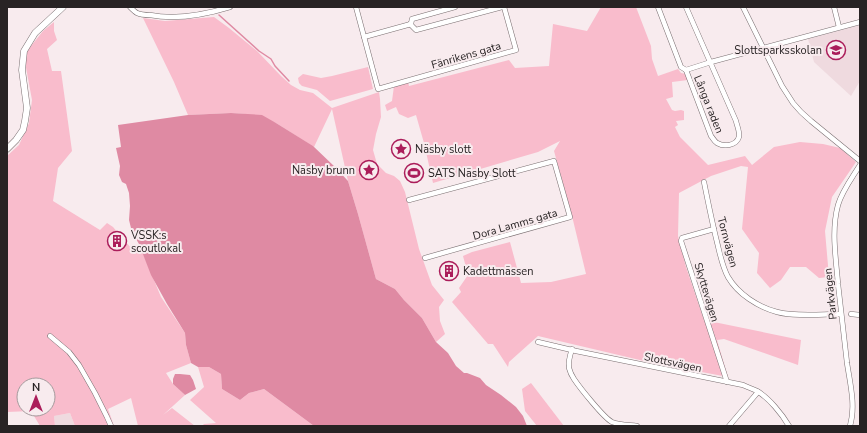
<svg xmlns="http://www.w3.org/2000/svg" width="867" height="433" viewBox="0 0 867 433" font-family="'Nunito Sans',sans-serif">
	<style>
		.built { fill: #efdadf }
		.green { fill: #f9bccc; fill-rule: evenodd }
		.water { fill: #df8aa3 }
		.lines { fill: none; stroke-linecap: round; stroke-linejoin: round }
		.stream { stroke: #df8aa3; stroke-width: 1.5 }
		.minor-casing { stroke: #7a6f71; stroke-width: 5.5 }
		.tertiary-casing { stroke: #7a6f71; stroke-width: 7 }
		.minor { stroke: #fff; stroke-width: 4.5 }
		.tertiary { stroke: #fff; stroke-width: 6 }
		.labels { text-anchor: middle; stroke-width: 4; stroke-linejoin: round; paint-order: stroke }
		.poi-label { font-size: 11px; fill: #282324; stroke: #f8ebee; text-anchor: start }
		.street-label { font-size: 11px; fill: #282324; stroke: #f8ebee }
	</style>
	<rect width="100%" height="100%" fill="#f8ebee"/>
	<!-- built -->
	<g class="built">
		<polygon points="860,25 860,81 851,96 814,62 808,39"/>
		<polygon points="70,413 75,426 55,426 54,416"/>
	</g>
	<!-- green -->
	<g class="green">
		<polygon points="601,7 636,7 651,46 652,59 658,76 678,69 681,73 686,74 688,80 672,82 673,97 666,99 672,110 675,111 681,110 684,111 684,120 676,121 678,125 675,127 680,137 708,165 745,156 752,165 774,147 800,142 823,144 840,148 856,162 832,197 825,231 829,277 819,278 806,267 790,267 781,280 770,288 757,273 759,253 742,229 748,167 741,166 711,176 679,193 678,236 686,267 704,320 801,340 798,365 724,339 717,340 728,377 644,361 538,336 509,362 508,367 493,344 488,344 452,302 461,292 459,288 468,275 463,256 472,252 510,242 521,283 551,282 586,274 572,216 554,151 560,141 538,152 433,183 424,143 416,115 408,118 399,114 396,107 387,111 385,105 392,101 394,86 408,82 409,86 509,60 515,68 549,66 553,24 587,31"/>
		<polygon points="214,17 229,28 257,51 281,76 291,85 300,90 313,93 332,108 379,92 380,99 381,117 376,134 373,150 377,164 386,173 394,176 400,181 405,192 419,249 432,285 444,300 439,307 440,321 445,334 436,342 422,318 404,300 395,289 376,279 358,214 348,181 332,109 314,147 276,123 245,114 231,113 188,115 174,82 143,18 165,21"/>
		<path d="M54 22V31L57 40 47 49 52 71H61L72 151 58 168 53 201 100 230 107 223 113 227 131 248 134 249 138 247 139 244 161 297 185 333 186 345 191 363 166 373 173 384 185 395 163 415 172 408 195 426H138L131 398 108 409 114 426H75L70 413 54 416 55 426H40L31 411 7 412V156L19 145 29 123 32 100 25 62 27 51 43 31ZM24 385H48V409H24Z"/>
		<polygon points="368,67 373,89 330,101 317,90 302,86 299,83 298,78 303,74 321,78 332,76"/>
		<polygon points="198,367 209,367 221,374 222,389 240,400 249,393 264,389 314,426 202,426 204,424 216,423 190,400 204,387"/>
		<polygon points="531,383 564,426 537,426 525,411 522,389"/>
	</g>
	<!-- water -->
	<g class="water">
		<polygon points="231,113 262,115 276,123 313,146 335,167 348,181 358,214 376,279 395,289 404,300 422,318 436,342 448,353 456,366 464,373 467,373 480,378 486,385 501,395 516,407 523,416 527,426 314,426 264,389 249,393 240,400 222,389 221,374 209,367 198,367 191,363 186,345 185,333 167,304 151,275 139,244 132,232 129,220 130,206 129,193 126,184 122,182 119,175 120,166 116,148 121,147 118,125 188,115"/>
		<polygon points="175,374 180,374 190,375 193,380 196,389 185,395 173,384 173,379"/>
	</g>
	<g class="lines">
		<!-- stream -->
		<polyline class="stream" points="219,15 259,51 271,59 275,66 289,81"/>
		<defs>
			<g id="minor">
				<path d="M130 7C132 9 135 12 137 13 141 15 146 15 150 15 177 20 204 15 230 7"/>
				<polyline points="356,7 378,89 516,50 504,7"/>
				<path d="M658 7 681 67 686 70 711 136C713 138 714 141 717 143 724 147 736 146 739 137 740 132 737 126 736 121L686 7"/>
				<polyline points="743,7 782,86 793,103 801,112 811,121 860,161"/>
				<polyline points="834,7 839,27"/>
				<polyline points="410,24 416,30 502,7"/>
				<polyline points="364,37 411,24 412,19 455,7"/>
				<polyline points="686,70 711,62 860,22"/>
				<path d="M704 182C708 202 712 222 717 242 720 254 722 266 728 277 738 294 758 307 777 312 796 317 821 314 841 314"/>
				<polyline points="409,200 554,161 570,217 425,258"/>
				<polyline points="714,229 682,238 681,241 727,382"/>
				<polyline points="851,314 860,315"/>
				<polyline points="50,336 69,352 79,365 95,393 107,417 111,426"/>
				<path d="M538 342 576 351 743 385C747 387 753 389 757 391 769 398 782 414 789 426"/>
				<path d="M572 349C570 355 568 362 569 368 570 372 572 376 574 379 580 388 604 418 612 422 619 425 629 425 637 426"/>
				<polyline points="729,426 758,392"/>
				<path d="M850 426C856 406 850 383 847 363 844 336 841 310 838 284 836 258 831 231 838 205 842 191 852 178 860 165"/>
			</g>
			<polyline id="tertiary" points="7,149 16,140 23,130 25,121 27,108 22,70 24,51 35,33 63,7"/>
		</defs>
		<!-- minor casing -->
		<use href="#minor" class="minor-casing"/>
		<!-- tertiary casing -->
		<use href="#tertiary" class="tertiary-casing"/>
		<!-- minor -->
		<use href="#minor" class="minor"/>
		<!-- tertiary -->
		<use href="#tertiary" class="tertiary"/>
	</g>
	<!-- icons -->
	<defs>
		<symbol id="school-ring" viewBox="-11 -11 22 22"><circle r="9.5" fill="#f8ebee" stroke="#ab1d5a" stroke-width="1.5"/><path d="M0-5L7-2L0 1L-7-2ZM-4 1L0 2.5L4 1V4Q0 6-4 4Z" fill="#ab1d5a"/></symbol>
		<symbol id="sight-ring" viewBox="-11 -11 22 22"><circle r="9.5" fill="#f8ebee" stroke="#ab1d5a" stroke-width="1.5"/><path d="M0-6L1.8-2.2L6-1.7L2.9 1.2L3.7 5.4L0 3.3L-3.7 5.4L-2.9 1.2L-6-1.7L-1.8-2.2Z" fill="#ab1d5a"/></symbol>
		<symbol id="stadium-ring" viewBox="-11 -11 22 22"><circle r="9.5" fill="#f8ebee" stroke="#ab1d5a" stroke-width="1.5"/><path d="M0-5a6.5 5 0 1 0 0 10a6.5 5 0 1 0 0-10ZM-3.5-1.8h7v3.6h-7Z" fill="#ab1d5a"/></symbol>
		<symbol id="building-ring" viewBox="-11 -11 22 22"><circle r="9.5" fill="#f8ebee" stroke="#ab1d5a" stroke-width="1.5"/><path d="M-4-6H4V6H1V3H-1V6H-4ZM-2.5-4.3h1.7v1.8h-1.7ZM.8-4.3h1.7v1.8H.8ZM-2.5-1h1.7V.8h-1.7ZM.8-1h1.7V.8H.8Z" fill="#ab1d5a"/></symbol>
	</defs>
	<g fill-rule="evenodd">
		<use href="#school-ring" x="825" y="39" width="22" height="22"/>
		<use href="#sight-ring" x="390" y="138" width="22" height="22"/>
		<use href="#sight-ring" x="358" y="159" width="22" height="22"/>
		<use href="#stadium-ring" x="403" y="162" width="22" height="22"/>
		<use href="#building-ring" x="106" y="230" width="22" height="22"/>
		<use href="#building-ring" x="438" y="260" width="22" height="22"/>
	</g>
	<g class="labels">
		<!-- poi labels -->
		<g class="poi-label">
			<text x="822" y="54" text-anchor="end">Slottsparksskolan</text>
			<text x="415" y="153">Näsby slott</text>
			<text x="355" y="174" text-anchor="end">Näsby brunn</text>
			<text x="428" y="177">SATS Näsby Slott</text>
			<text x="131" y="239">VSSK:s<tspan x="131" dy="13">scoutlokal</tspan></text>
			<text x="463" y="275">Kadettmässen</text>
		</g>
		<!-- street labels -->
		<g class="street-label">
			<text transform="translate(466 55) rotate(-16)" y="4">Fänrikens gata</text>
			<text transform="translate(709 104) rotate(68)" y="4">Långa raden</text>
			<text transform="translate(515 224) rotate(-16)" y="4">Dora Lamms gata</text>
			<text transform="translate(728 242) rotate(75)" y="4">Tornvägen</text>
			<text transform="translate(707 292) rotate(73)" y="4">Skyttevägen</text>
			<text transform="translate(830 294) rotate(-96)" y="4">Parkvägen</text>
			<text transform="translate(673 362) rotate(12)" y="4">Slottsvägen</text>
		</g>
	</g>
	<!-- border -->
	<rect width="867" height="433" fill="none" stroke="#282324" stroke-width="16"/>
	<!-- north arrow -->
	<g transform="translate(36 397)"><circle r="19" fill="#f8ebee" stroke="#a59b9d"/>
	<path d="M0-3L7 15L0 10L-7 15Z" fill="#ab1d5a"/>
	<text y="-6" font-size="11" font-weight="bold" text-anchor="middle" fill="#282324">N</text>
	</g>
</svg>
